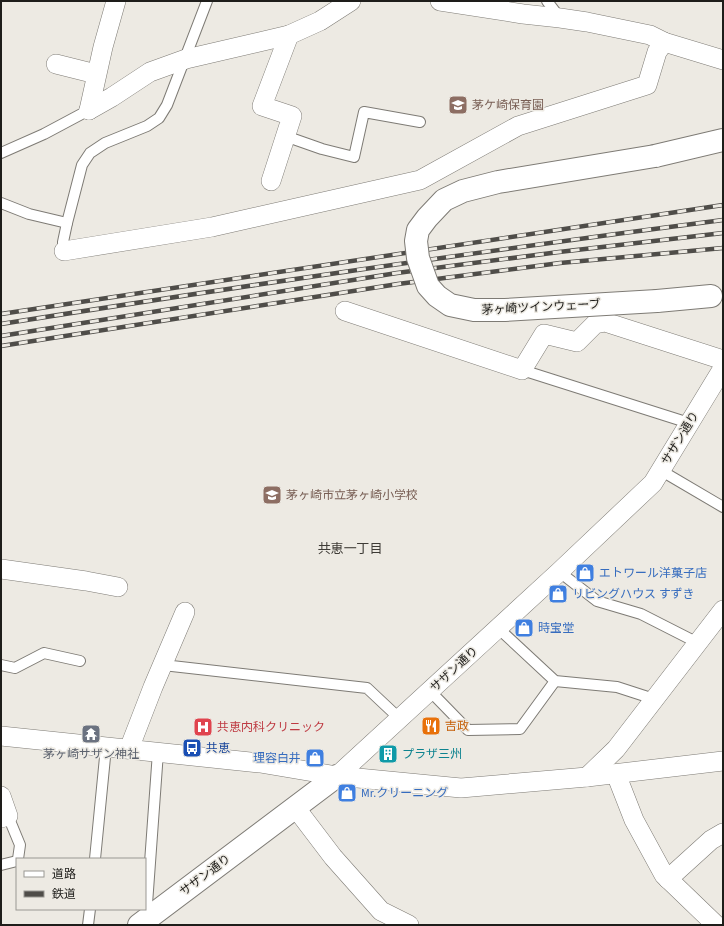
<svg xmlns="http://www.w3.org/2000/svg" width="724" height="926" viewBox="0 0 724 926" font-family="'Source Sans 3','Noto Sans JP',sans-serif">
	<style>
		.lines { fill: none; stroke-linecap: round; stroke-linejoin: round }
		.service-casing { stroke: #7e7b75; stroke-width: 12 }
		.minor-casing { stroke: #7e7b75; stroke-width: 20 }
		.tertiary-casing { stroke: #7e7b75; stroke-width: 24 }
		.service { stroke: #fff; stroke-width: 10 }
		.minor { stroke: #fff; stroke-width: 19 }
		.tertiary { stroke: #fff; stroke-width: 22 }
		.rail-casing { stroke: #4f4d49; stroke-width: 4.5 }
		.rail { stroke: #edeae3; stroke-width: 3; stroke-dasharray: 9; stroke-linecap: butt }
		.tertiary-bridge-casing { stroke: #7e7b75; stroke-width: 24; stroke-linecap: butt }
		.tertiary-bridge { stroke: #fff; stroke-width: 22 }
		.labels { text-anchor: middle; stroke-width: 3; stroke-linejoin: round; paint-order: stroke }
		.education-label { font-size: 12px; fill: #785e54; stroke: #edeae3; text-anchor: start }
		.street-label { font-size: 12px; fill: #1e1d1a; stroke: #edeae3 }
		.shop-label { font-size: 12px; fill: #366cbe; stroke: #edeae3; text-anchor: start }
		.food-label { font-size: 12px; fill: #c56008; stroke: #edeae3; text-anchor: start }
		.health-label { font-size: 12px; fill: #be3a42; stroke: #edeae3; text-anchor: start }
		.transit-label { font-size: 12px; fill: #164399; stroke: #edeae3; text-anchor: start }
		.worship-label { font-size: 12px; fill: #5b616d; stroke: #edeae3 }
		.culture-label { font-size: 12px; fill: #0d838f; stroke: #edeae3; text-anchor: start }
		.neighbourhood-label { font-size: 13px; fill: #3e3b36; stroke: #edeae3 }
	</style>
	<rect width="100%" height="100%" fill="#edeae3"/>
	<g class="lines">
		<defs>
			<g id="service">
				<polyline points="547,1 560,18"/>
				<polyline points="285,136 322,149 354,157 364,112 420,122"/>
				<polyline points="1,153 44,134 89,110"/>
				<polyline points="1,203 29,214 67,223"/>
				<polyline points="64,251 63,242 67,223 82,165 90,153 105,143 147,126 159,118 167,105 207,1"/>
				<polyline points="522,370 689,423"/>
				<polyline points="660,470 723,507"/>
				<polyline points="557,570 597,601 641,614 698,643"/>
				<polyline points="498,628 555,681 617,687 654,699"/>
				<polyline points="1,665 15,668 44,653 80,661"/>
				<polyline points="163,665 367,688 400,719"/>
				<polyline points="430,691 468,730 520,729 555,681"/>
				<polyline points="8,816 20,845 18,859"/>
				<polyline points="95,859 106,747"/>
				<polyline points="1,865 17,861"/>
				<polyline points="146,918 158,752"/>
				<polyline points="88,925 90,909"/>
			</g>
			<g id="minor">
				<polyline points="440,1 523,14 560,18 587,22 650,35 664,42 723,60"/>
				<polyline points="56,64 96,74"/>
				<polyline points="89,110 112,97 150,72 186,59 289,35 320,21 351,1"/>
				<polyline points="89,110 103,47 116,1"/>
				<polyline points="271,181 292,116 262,106 289,35"/>
				<polyline points="64,251 212,227 420,180 518,126 647,85 657,52 664,42"/>
				<polyline points="345,311 522,370 544,334 577,342 595,324 605,322 723,360"/>
				<polyline points="1,569 86,581 118,587"/>
				<polyline points="1,736 260,763 337,776 461,788 587,777 723,761"/>
				<polyline points="129,749 153,687 185,612"/>
				<polyline points="616,774 634,820 664,875 716,925"/>
				<polyline points="337,776 559,572 653,483 723,368"/>
				<polyline points="587,777 616,749 723,610"/>
				<polyline points="1,796 8,816 1,818"/>
				<polyline points="295,807 333,857 381,911 409,925"/>
				<polyline points="668,879 711,840 723,833"/>
			</g>
			<g id="tertiary">
				<polyline points="655,156 723,140"/>
				<polyline points="657,301 711,296"/>
				<polyline points="139,925 337,776"/>
			</g>
		</defs>
		<!-- service casing -->
		<use href="#service" class="service-casing"/>
		<!-- minor casing -->
		<use href="#minor" class="minor-casing"/>
		<!-- tertiary casing -->
		<use href="#tertiary" class="tertiary-casing"/>
		<!-- service -->
		<use href="#service" class="service"/>
		<!-- minor -->
		<use href="#minor" class="minor"/>
		<!-- tertiary -->
		<use href="#tertiary" class="tertiary"/>
		<defs>
			<g id="rail">
				<polyline points="1,314 723,205"/>
				<path d="M1 324C241 286 482 251 723 220"/>
				<polyline points="1,336 397,273 559,252 723,233"/>
				<polyline points="1,346 398,284 560,263 723,248"/>
			</g>
		</defs>
		<!-- rail casing -->
		<use href="#rail" class="rail-casing"/>
		<!-- rail -->
		<use href="#rail" class="rail"/>
		<defs>
			<polyline id="tertiary-bridge" points="655,156 498,182 463,191 444,200 427,218 418,230 416,241 418,258 428,286 437,296 450,305 474,310 505,310 657,301"/>
		</defs>
		<!-- tertiary-bridge casing -->
		<use href="#tertiary-bridge" class="tertiary-bridge-casing"/>
		<!-- tertiary-bridge -->
		<use href="#tertiary-bridge" class="tertiary-bridge"/>
	</g>
	<!-- icons -->
	<defs>
		<symbol id="school-square" viewBox="-11 -11 22 22"><rect x="-9" y="-9" width="18" height="18" rx="4" fill="#8d6e63" stroke="#edeae3"/><path d="M0-5L7-2L0 1L-7-2ZM-4 1L0 2.5L4 1V4Q0 6-4 4Z" fill="#fff"/></symbol>
		<symbol id="shop-square" viewBox="-11 -11 22 22"><rect x="-9" y="-9" width="18" height="18" rx="4" fill="#3f7fe0" stroke="#edeae3"/><path d="M-5-2.5h2.3a2.7 3.5 0 0 1 5.4 0H5L5.5 6h-11ZM-1.5-2.5h3a1.5 2.3 0 0 0-3 0Z" fill="#fff"/></symbol>
		<symbol id="restaurant-square" viewBox="-11 -11 22 22"><rect x="-9" y="-9" width="18" height="18" rx="4" fill="#e8710a" stroke="#edeae3"/><path d="M-5-6h1v4h1v-4h1v4h1v-4h1v5L-1.5 .5V6h-2V.5L-5-1ZM5-6V6H3V1.5H1.5Q1.5-4 5-6Z" fill="#fff"/></symbol>
		<symbol id="hospital-square" viewBox="-11 -11 22 22"><rect x="-9" y="-9" width="18" height="18" rx="4" fill="#e0444e" stroke="#edeae3"/><path d="M-5-5h3v3.5h4V-5h3V5h-3V1.5h-4V5h-3Z" fill="#fff"/></symbol>
		<symbol id="temple-square" viewBox="-11 -11 22 22"><rect x="-9" y="-9" width="18" height="18" rx="4" fill="#6b7280" stroke="#edeae3"/><path d="M0-6L5-2H3V0L6.5 2.5H4V6H1.5V3h-3V6H-4V2.5H-6.5L-3 0V-2H-5Z" fill="#fff"/></symbol>
		<symbol id="bus-square" viewBox="-11 -11 22 22"><rect x="-9" y="-9" width="18" height="18" rx="4" fill="#1a4fb4" stroke="#edeae3"/><path d="M-5-6H5V4H4V6H2V4H-2V6H-4V4H-5ZM-3.5-4V0h7V-4ZM-3.5 1.2v1.5H-2V1.2ZM2 1.2v1.5H3.5V1.2Z" fill="#fff"/></symbol>
		<symbol id="building-square" viewBox="-11 -11 22 22"><rect x="-9" y="-9" width="18" height="18" rx="4" fill="#0f9aa8" stroke="#edeae3"/><path d="M-4-6H4V6H1V3H-1V6H-4ZM-2.5-4.3h1.7v1.8h-1.7ZM.8-4.3h1.7v1.8H.8ZM-2.5-1h1.7V.8h-1.7ZM.8-1h1.7V.8H.8Z" fill="#fff"/></symbol>
	</defs>
	<g fill-rule="evenodd">
		<use href="#school-square" x="447" y="94" width="22" height="22"/>
		<use href="#school-square" x="261" y="484" width="22" height="22"/>
		<use href="#shop-square" x="574" y="562" width="22" height="22"/>
		<use href="#shop-square" x="547" y="583" width="22" height="22"/>
		<use href="#shop-square" x="513" y="617" width="22" height="22"/>
		<use href="#restaurant-square" x="420" y="715" width="22" height="22"/>
		<use href="#hospital-square" x="192" y="716" width="22" height="22"/>
		<use href="#temple-square" x="80" y="723" width="22" height="22"/>
		<use href="#bus-square" x="181" y="737" width="22" height="22"/>
		<use href="#building-square" x="377" y="743" width="22" height="22"/>
		<use href="#shop-square" x="304" y="747" width="22" height="22"/>
		<use href="#shop-square" x="336" y="782" width="22" height="22"/>
	</g>
	<g class="labels">
		<!-- education labels -->
		<g class="education-label">
			<text x="472" y="109">茅ケ崎保育園</text>
			<text x="286" y="499">茅ヶ崎市立茅ヶ崎小学校</text>
		</g>
		<!-- street labels -->
		<g class="street-label">
			<text transform="translate(541 307) rotate(-3)" y="4">茅ヶ崎ツインウェーブ</text>
			<text transform="translate(680 438) rotate(-59)" y="4">サザン通り</text>
			<text transform="translate(454 669) rotate(-43)" y="4">サザン通り</text>
			<text transform="translate(205 875) rotate(-37)" y="4">サザン通り</text>
		</g>
		<!-- shop labels -->
		<g class="shop-label">
			<text x="599" y="577">エトワール洋菓子店</text>
			<text x="572" y="598">リビングハウス すずき</text>
			<text x="538" y="632">時宝堂</text>
			<text x="301" y="762" text-anchor="end">理容白井</text>
			<text x="361" y="797">Mr.クリーニング</text>
		</g>
		<!-- food labels -->
		<g class="food-label">
			<text x="445" y="730">吉政</text>
		</g>
		<!-- health labels -->
		<g class="health-label">
			<text x="217" y="731">共恵内科クリニック</text>
		</g>
		<!-- transit labels -->
		<g class="transit-label">
			<text x="206" y="752">共恵</text>
		</g>
		<!-- worship labels -->
		<g class="worship-label">
			<text x="91" y="758">茅ヶ崎サザン神社</text>
		</g>
		<!-- culture labels -->
		<g class="culture-label">
			<text x="402" y="758">プラザ三州</text>
		</g>
		<!-- neighbourhood labels -->
		<g class="neighbourhood-label">
			<text x="350" y="553">共恵一丁目</text>
		</g>
	</g>
	<!-- border -->
	<rect width="724" height="926" fill="none" stroke="#1e1d1a" stroke-width="4"/>
	<!-- legend -->
	<rect x="16" y="858" width="130" height="52" fill="#edeae3" stroke="#9a9893"/>
	<rect x="24" y="871" width="20" height="6" fill="#ffffff" stroke="#9a9893"/>
	<text x="52" y="878" font-size="12" fill="#1e1d1a">道路</text>
	<rect x="24" y="891" width="20" height="6" fill="#4f4d49" stroke="#9a9893"/>
	<text x="52" y="898" font-size="12" fill="#1e1d1a">鉄道</text>
</svg>
